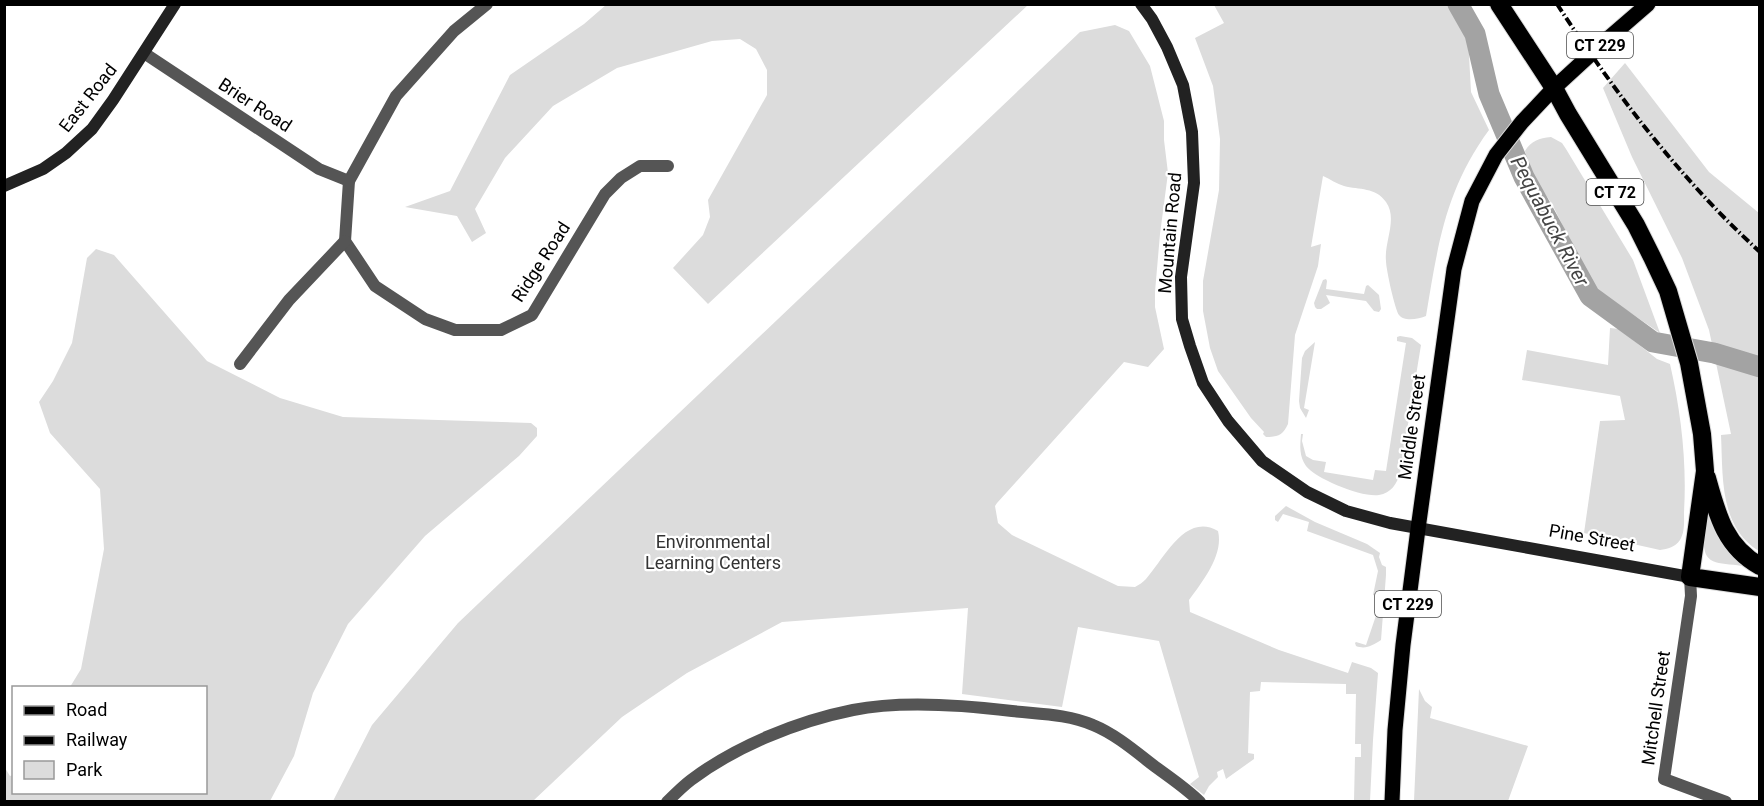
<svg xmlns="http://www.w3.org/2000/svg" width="1764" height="806" viewBox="0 0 1764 806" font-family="Roboto,sans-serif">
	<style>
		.green { fill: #dcdcdc }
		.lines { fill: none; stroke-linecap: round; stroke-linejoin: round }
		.river { stroke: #a3a3a3; stroke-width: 21 }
		.primary-casing { stroke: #dbdbdb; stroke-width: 17 }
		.highway-casing { stroke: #dbdbdb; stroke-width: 20 }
		.street { stroke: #555; stroke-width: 12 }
		.secondary { stroke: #222; stroke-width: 12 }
		.primary { stroke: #000; stroke-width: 15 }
		.highway { stroke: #000; stroke-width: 18 }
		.rail { stroke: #000; stroke-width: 4; stroke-dasharray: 9 3 1.5 3; stroke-linecap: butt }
		.labels { text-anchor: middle; stroke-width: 4.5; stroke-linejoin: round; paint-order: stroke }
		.shield { fill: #fff; stroke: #4c4c4c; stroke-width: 1.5 }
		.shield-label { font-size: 16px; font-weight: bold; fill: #000 }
		.street-label { font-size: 18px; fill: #000; stroke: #fff }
		.park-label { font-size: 18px; fill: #333; stroke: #fff }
		.water-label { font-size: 20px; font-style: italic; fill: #444; stroke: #fff }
	</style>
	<rect width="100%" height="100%" fill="#fff"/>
	<!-- green -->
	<g class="green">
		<polygon points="606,5 606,4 1028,5 708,304 673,268 703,235 710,217 708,200 767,95 767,70 756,49 740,39 712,41 617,68 553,106 505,158 475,209 486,233 472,242 457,216 405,207 450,191 510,75 584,24"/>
		<path d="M1214 5H1449L1468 36 1471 92 1489 130C1445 190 1438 245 1426 316 1419 319 1404 322 1399 315 1395 310 1386 269 1386 261 1384 242 1398 219 1386 202 1376 187 1359 190 1344 186 1337 184 1330 179 1323 176L1311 247 1321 244 1318 266 1295 335 1288 424C1283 435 1278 437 1266 437L1263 434 1264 432 1251 418 1218 371 1210 348 1203 311V281L1219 190 1220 139 1213 86 1195 38 1224 23Z"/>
		<path d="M1115 25 1129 31 1150 66 1164 121V140L1168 173 1160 234 1155 292V307L1164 349 1148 367 1124 362 997 503 995 506 998 523 1012 535 1118 586 1135 587C1139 585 1143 582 1146 579 1164 559 1185 512 1218 531 1224 555 1202 582 1189 600L1190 612 1279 650 1348 673 1352 662 1371 668 1378 673 1373 740 1370 801H1354L1355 757H1361V744H1355L1356 694H1346V684L1261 682 1260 691 1250 692 1248 753 1254 754V759L1226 779 1223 769 1217 772 1218 777 1209 786 1204 795 1190 784 1199 777 1159 641 1078 627 1062 707 962 694 968 608 782 622 687 673 622 717 533 801H333L372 725 458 623 1080 32Z"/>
		<path d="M1625 63 1709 172 1759 213V551C1719 527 1723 476 1721 435L1731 434 1709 330 1682 258 1632 157 1603 88Z"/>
		<path d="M1551 137 1562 143 1566 149 1633 260 1660 333 1597 290 1577 254 1552 204 1532 175 1525 151C1531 141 1539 138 1551 137Z"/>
		<polygon points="96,249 114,255 207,361 280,398 343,417 531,423 537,428 537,436 519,456 425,536 348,624 313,693 294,756 270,801 5,801 5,768 10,776 13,775 14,792 206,792 206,688 70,687 81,669 104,549 100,489 50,433 39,402 53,381 72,343 87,258"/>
		<polygon points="1326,279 1327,281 1326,289 1364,294 1366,286 1368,285 1379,295 1381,309 1379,312 1374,311 1366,301 1326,295 1330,303 1321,309 1317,309 1315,307 1314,303 1323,280"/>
		<path d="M1610 328 1619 329 1657 359 1670 364C1681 412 1687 462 1684 512 1684 521 1685 532 1680 540 1675 547 1668 549 1660 550L1584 533 1600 421 1625 420 1620 396 1522 380 1527 350 1608 365Z"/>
		<path d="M1400 336 1412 338 1421 345 1400 473C1397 484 1391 493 1379 495 1363 498 1316 479 1306 466 1299 456 1300 446 1301 434H1303L1302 441 1306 456 1313 460 1326 462 1324 472 1373 480 1375 470 1386 471 1406 343 1397 341V337Z"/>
		<polygon points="1315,342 1304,408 1309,410 1306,418 1300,408 1299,401 1302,358 1305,351"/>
		<path d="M1286 506 1315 522 1367 544 1380 553 1379 557 1382 565 1386 567V575L1381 640C1373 645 1366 650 1356 646L1355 643 1356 642 1366 645 1382 598 1373 595 1378 571 1373 555 1307 531 1309 522 1283 514 1278 522 1275 520V516Z"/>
		<path d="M1707 514 1716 534 1725 548 1742 566C1718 562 1702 567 1704 537 1705 530 1705 521 1707 514Z"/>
		<polygon points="1419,689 1425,701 1432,707 1430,718 1528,746 1508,801 1414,801"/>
	</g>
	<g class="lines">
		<!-- river -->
		<polyline class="river" points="1458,4 1475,34 1489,94 1524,177 1590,296 1653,342 1714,353 1760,367"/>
		<defs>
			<polyline id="primary" points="1392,802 1395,730 1403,645 1418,529 1454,269 1472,201 1496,155 1522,122 1554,88 1603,43 1648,4"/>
			<g id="highway">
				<polyline points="1499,4 1554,88 1568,114 1636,225 1652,257 1668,291 1689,363 1702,434 1705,471 1690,577 1760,587"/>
				<path d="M1707 478C1717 514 1725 547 1760 566"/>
			</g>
		</defs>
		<!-- primary casing -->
		<use href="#primary" class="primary-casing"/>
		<!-- highway casing -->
		<use href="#highway" class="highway-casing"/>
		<!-- street -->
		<g class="street">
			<polyline points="487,4 454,31 396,96 349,181 345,241 375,286 425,319 455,330 501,330 532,315 605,194 621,178 640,166 668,166"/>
			<polyline points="144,53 319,169 349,181"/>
			<polyline points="240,364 289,300 345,241"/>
			<polyline points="1690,577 1691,596 1664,779 1726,802"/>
			<path d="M667 802C675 794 683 786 691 780 736 746 798 721 853 710 902 700 963 705 1012 711 1039 714 1068 714 1093 725 1115 734 1135 751 1153 765 1169 777 1186 788 1200 802"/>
		</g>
		<!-- secondary -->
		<g class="secondary">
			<polyline points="1141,4 1152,19 1167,47 1183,85 1192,132 1194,183 1181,277 1182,319 1190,346 1203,383 1228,421 1262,461 1307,492 1346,511 1390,523 1690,577"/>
			<polyline points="4,186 43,169 66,153 92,129 113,100 175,4"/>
		</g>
		<!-- primary -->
		<use href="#primary" class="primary"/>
		<!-- highway -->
		<use href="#highway" class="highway"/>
		<!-- rail -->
		<path class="rail" d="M1557 4C1616 94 1680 179 1760 252"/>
	</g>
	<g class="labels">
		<!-- shield labels -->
		<g class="shield">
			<rect x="1567" y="32" width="66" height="26" rx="4.5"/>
			<rect x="1586.5" y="179" width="57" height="26" rx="4.5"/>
			<rect x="1375" y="591" width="66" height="26" rx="4.5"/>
		</g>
		<g class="shield-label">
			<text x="1600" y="51">CT 229</text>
			<text x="1615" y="198">CT 72</text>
			<text x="1408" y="610">CT 229</text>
		</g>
		<!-- street labels -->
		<g class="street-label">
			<text transform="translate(88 98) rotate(-52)" y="6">East Road</text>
			<text transform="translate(255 105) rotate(33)" y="6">Brier Road</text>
			<text transform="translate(1170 233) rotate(-85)" y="6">Mountain Road</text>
			<text transform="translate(541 262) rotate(-57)" y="6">Ridge Road</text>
			<text transform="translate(1412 427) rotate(-82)" y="6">Middle Street</text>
			<text transform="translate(1592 538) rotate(10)" y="6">Pine Street</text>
			<text transform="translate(1656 708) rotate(-82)" y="6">Mitchell Street</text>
		</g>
		<!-- park labels -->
		<g class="park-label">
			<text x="713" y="548">Environmental<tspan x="713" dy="21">Learning Centers</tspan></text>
		</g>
		<!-- water labels -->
		<g class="water-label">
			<text transform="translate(1550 221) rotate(62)" y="7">Pequabuck River</text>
		</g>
	</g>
	<!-- border -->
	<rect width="1764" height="806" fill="none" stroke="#000000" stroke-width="12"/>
	<!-- legend -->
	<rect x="12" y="686" width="195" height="108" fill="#ffffff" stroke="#999999" stroke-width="1.5"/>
	<rect x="24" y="706" width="30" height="9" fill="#000000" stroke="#999999" stroke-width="1.5"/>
	<text x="66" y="716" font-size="18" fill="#000000">Road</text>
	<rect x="24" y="736" width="30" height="9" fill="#000000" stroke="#999999" stroke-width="1.5"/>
	<text x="66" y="746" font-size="18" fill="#000000">Railway</text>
	<rect x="24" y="761" width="30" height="18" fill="#dcdcdc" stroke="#999999" stroke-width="1.5"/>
	<text x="66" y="776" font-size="18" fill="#000000">Park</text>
</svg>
